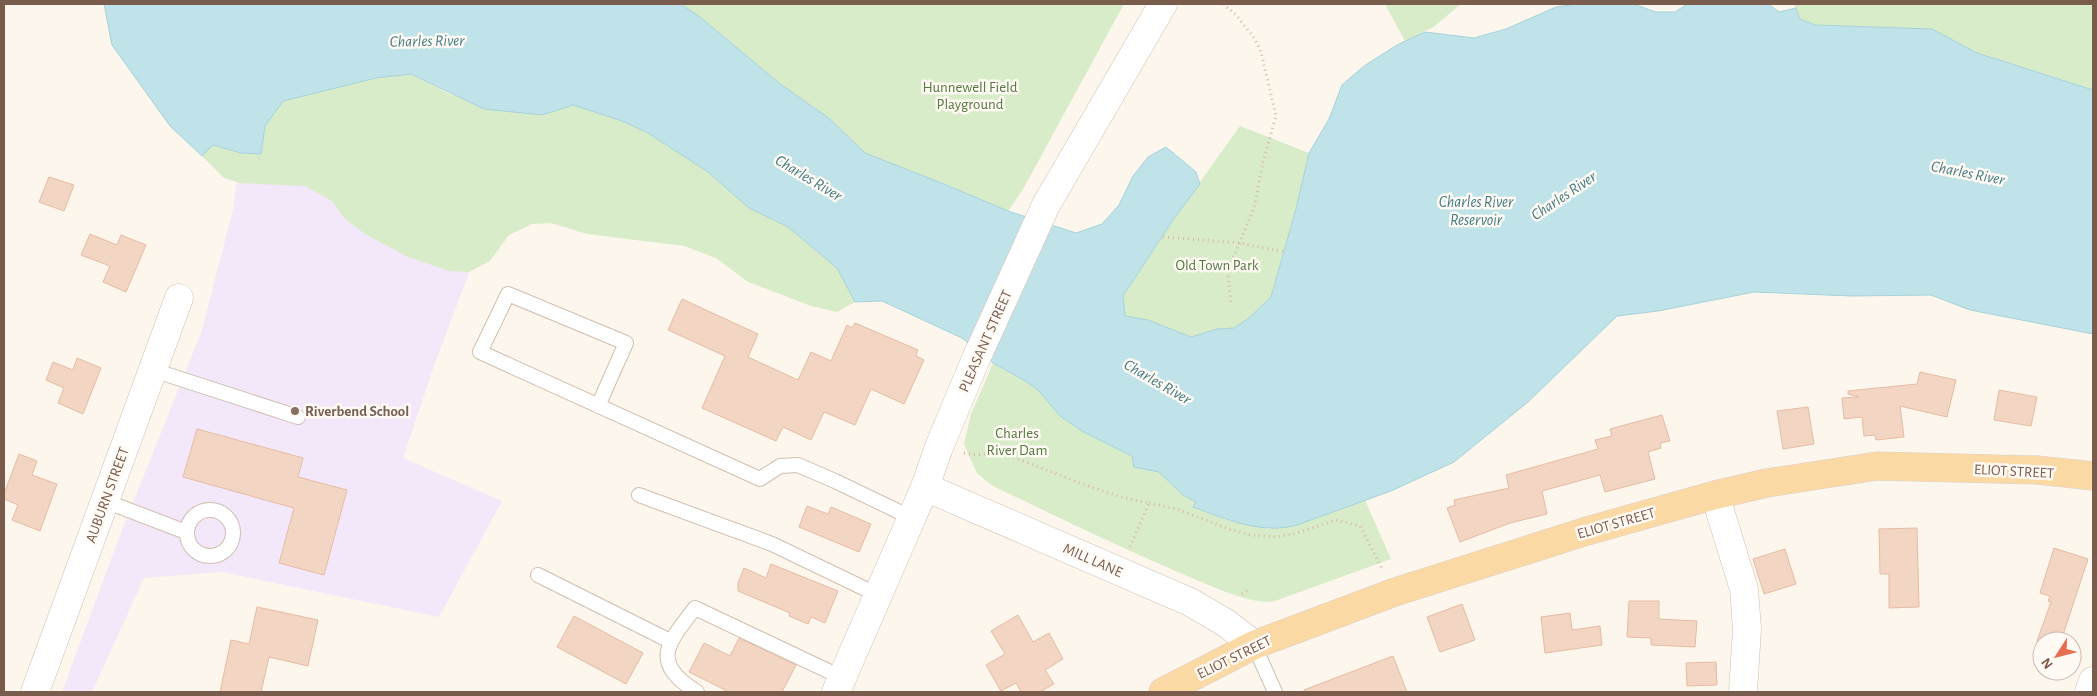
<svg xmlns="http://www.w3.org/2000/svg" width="2097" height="696" viewBox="0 0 2097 696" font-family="'Alegreya Sans',sans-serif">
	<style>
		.education { fill: #f3e8fa }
		.green { fill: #d8ecc9 }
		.water { fill: #bfe3e8; stroke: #a5d3da }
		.building { fill: #f3d5c3; stroke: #e6bba3 }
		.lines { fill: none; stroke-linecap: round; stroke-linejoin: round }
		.service-casing { stroke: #d1beb0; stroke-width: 16 }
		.minor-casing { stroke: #d1beb0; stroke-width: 29 }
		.secondary-casing { stroke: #d6c0b0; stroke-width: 29 }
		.primary-casing { stroke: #dad1cd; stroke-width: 29 }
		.path { stroke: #d9b8a5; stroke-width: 3; stroke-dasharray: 1 4; stroke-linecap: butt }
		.service { stroke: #fff; stroke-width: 14 }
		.minor { stroke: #fff; stroke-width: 28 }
		.secondary { stroke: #fff; stroke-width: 28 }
		.primary { stroke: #fbd9a5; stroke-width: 28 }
		.education-dot { fill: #8d6e63; stroke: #fffaf3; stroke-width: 2 }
		.labels { text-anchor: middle; stroke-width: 5; stroke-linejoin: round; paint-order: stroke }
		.park-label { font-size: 15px; fill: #537a41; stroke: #fffaf3 }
		.street-label { font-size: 15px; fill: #7a5c4d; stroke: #fffaf3 }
		.education-label { font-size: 15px; font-weight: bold; fill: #785e54; stroke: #fffaf3; text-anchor: start }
		.water-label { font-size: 16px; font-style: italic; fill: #437c86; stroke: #fffaf3 }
	</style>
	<rect width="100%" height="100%" fill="#fdf6ec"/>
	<!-- education -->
	<polygon class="education" points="241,153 513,157 435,363 403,458 502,501 439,617 222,572 144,578 92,692 62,692 117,543 202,330 233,209"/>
	<!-- green -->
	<g class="green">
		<polygon points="681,4 1124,4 1022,191 1008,211 939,182 865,153 830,119 779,83 700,17"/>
		<polygon points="1385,4 1461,4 1432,28 1422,32 1422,35 1406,43"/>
		<polygon points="1794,4 2093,4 2093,90 1977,53 1932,29 1814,25 1800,19"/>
		<polygon points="411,74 452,95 542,115 573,105 622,121 648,133 708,172 749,208 788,227 837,268 855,302 837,312 811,306 748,282 716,258 684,246 587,234 551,223 532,224 509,235 490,261 469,272 449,271 408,257 365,234 344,218 332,201 305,186 240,183 224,178 202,156 213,145 241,153 261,154 265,126 282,101 376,78"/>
		<polygon points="1240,126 1309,153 1296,209 1271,297 1249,318 1234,328 1217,329 1191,337 1148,320 1125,316 1123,296 1175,217"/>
		<path d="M993 363 1027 382 1038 390 1060 416 1082 431 1132 456 1134 467 1159 472 1183 495 1196 502 1194 507 1225 519 1269 529 1365 500 1391 559 1275 601C1252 606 1207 584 1185 575 1119 547 1055 516 991 485L977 473 964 444 971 414Z"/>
	</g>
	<!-- water -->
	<path class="water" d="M104 4H681L700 17 779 83 830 119 865 153 939 182 1008 211 1076 233 1102 224 1119 205 1133 176 1148 157 1166 147 1196 172 1200 184 1175 217 1123 296 1125 316 1148 320 1191 337 1217 329 1234 328 1249 318 1271 297 1296 209 1309 153 1329 119 1342 85 1364 66 1397 45 1425 32 1474 38 1506 29 1556 7 1576 4H1633L1656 12H1675L1687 4H1769L1779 12 1796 8 1800 19 1815 25 1932 29 1977 53 2093 90V334L1970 310 1931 295 1852 296 1754 292 1658 311 1617 316 1528 402 1454 462 1391 491 1297 525C1262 535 1226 519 1193 507L1196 502 1183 495 1159 472 1134 467 1132 456 1082 431 1060 416 1038 390 1027 382 993 363 962 338 882 301 855 302 837 268 788 227 749 208 708 172 648 133 622 121 573 105 542 115 484 109 411 74 376 78 283 101 265 126 261 154 241 153 213 145 202 156 170 126 112 45Z"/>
	<!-- building -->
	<g class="building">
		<polygon points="49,177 74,185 64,211 39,202"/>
		<polygon points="90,234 117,245 121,235 146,245 126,292 103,282 110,266 81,255"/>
		<polygon points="682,299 758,334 748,357 798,380 811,352 831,361 847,325 852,328 855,323 918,350 916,356 924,360 904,404 871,389 855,425 824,412 811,440 783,427 776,441 702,408 725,356 668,330"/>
		<polygon points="77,358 101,368 83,414 58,403 64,388 46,380 53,362 73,370"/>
		<polygon points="1920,372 1956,380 1947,417 1900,406 1904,437 1876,440 1875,435 1864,436 1862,417 1844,419 1842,398 1859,397 1848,394 1848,391 1917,384"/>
		<polygon points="1999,390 2037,397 2031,426 1994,420"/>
		<polygon points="1808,407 1814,444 1783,449 1777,411"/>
		<polygon points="1662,415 1670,441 1660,443 1661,448 1648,452 1655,479 1605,492 1600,475 1542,491 1547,514 1510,523 1460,542 1447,508 1455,505 1454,500 1509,488 1506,475 1598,449 1595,440 1612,436 1610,429"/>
		<polygon points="197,429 303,458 298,477 347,490 324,575 279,563 294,508 183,477"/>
		<polygon points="19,454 37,461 32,475 57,484 40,531 12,520 18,505 4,499 4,494"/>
		<polygon points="807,506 828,514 831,507 871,524 859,552 799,527"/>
		<polygon points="1917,528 1919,607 1889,608 1889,574 1880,574 1879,529"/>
		<polygon points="2054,548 2088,559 2061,641 2037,641 2051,602 2048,601 2050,596 2040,593"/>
		<polygon points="1785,549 1796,584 1764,594 1753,559"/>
		<polygon points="771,564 838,591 825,623 811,617 808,624 789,616 790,613 738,591 738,583 744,568 766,578"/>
		<polygon points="1629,601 1659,601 1659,619 1697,621 1695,647 1651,645 1651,638 1627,637"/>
		<polygon points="1462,604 1475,640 1440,652 1427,617"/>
		<polygon points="257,607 318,620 308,666 269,657 261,692 220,692 231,640 249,644"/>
		<polygon points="1570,613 1572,630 1600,626 1602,645 1545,653 1541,617"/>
		<polygon points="1018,615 1033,642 1049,633 1063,659 1045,670 1054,684 1040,692 1021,692 1016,683 1001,691 986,665 1005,654 991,631"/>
		<polygon points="574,616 643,653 626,684 557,647"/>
		<polygon points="739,638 796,665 782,692 729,692 689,672 704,643 730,656"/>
		<polygon points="1393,656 1407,692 1304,692 1304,690"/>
		<polygon points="1716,662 1717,685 1687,686 1686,663"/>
	</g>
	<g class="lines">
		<defs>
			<g id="service">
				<polyline points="153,370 298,417"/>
				<polyline points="598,406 626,343 508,294 480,352 760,479 780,466 798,465 835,481 912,518"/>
				<polyline points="639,495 772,544 878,595"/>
				<polyline points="105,501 186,532"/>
				<circle cx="210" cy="533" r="23"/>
				<polyline points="538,575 670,641"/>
				<polyline points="1254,645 1275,692"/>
				<path d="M697 692C649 662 668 643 695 608L843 678"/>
			</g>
			<g id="minor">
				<polyline points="925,487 1190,602 1226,623 1254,645"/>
				<polyline points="1715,495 1744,589 1747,629 1743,692"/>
				<polyline points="35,692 179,298"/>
				<polyline points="2089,692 2093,681"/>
			</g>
			<polyline id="secondary" points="836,692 925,487 939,447 975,361 1046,205 1163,4"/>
			<polyline id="primary" points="1163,692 1254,645 1395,592 1587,531 1715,495 1767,483 1877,466 2037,470 2093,476"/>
		</defs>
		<!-- service casing -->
		<use href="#service" class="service-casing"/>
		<!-- minor casing -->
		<use href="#minor" class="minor-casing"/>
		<!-- secondary casing -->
		<use href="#secondary" class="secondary-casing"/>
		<!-- primary casing -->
		<use href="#primary" class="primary-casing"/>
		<!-- path -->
		<g class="path">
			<polyline points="1223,4 1237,16 1255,39 1261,52 1276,116 1263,162 1254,208 1234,256 1228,277 1231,303"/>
			<polyline points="1163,237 1240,243 1285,252"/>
			<path d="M964 453C979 457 995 451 1006 455 1054 471 1098 494 1149 503L1130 547"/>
			<polyline points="1149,503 1177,509 1229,529 1251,535 1276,537 1294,534 1336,520 1360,526 1383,570"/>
			<polyline points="1242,594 1250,589"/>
		</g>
		<!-- service -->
		<use href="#service" class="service"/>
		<!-- minor -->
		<use href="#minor" class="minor"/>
		<!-- secondary -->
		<use href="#secondary" class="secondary"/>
		<!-- primary -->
		<use href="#primary" class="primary"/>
	</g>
	<!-- markers -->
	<circle class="education-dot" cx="295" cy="411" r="5"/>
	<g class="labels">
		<!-- park labels -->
		<g class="park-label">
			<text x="970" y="92">Hunnewell Field<tspan x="970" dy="17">Playground</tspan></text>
			<text x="1217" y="270">Old Town Park</text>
			<text x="1017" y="438">Charles<tspan x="1017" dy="17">River Dam</tspan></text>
		</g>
		<!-- street labels -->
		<g class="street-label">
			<text transform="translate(985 341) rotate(-66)" y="5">PLEASANT STREET</text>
			<text transform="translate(2014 471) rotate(3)" y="5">ELIOT STREET</text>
			<text transform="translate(107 495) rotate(-70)" y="5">AUBURN STREET</text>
			<text transform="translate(1616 523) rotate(-16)" y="5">ELIOT STREET</text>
			<text transform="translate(1093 560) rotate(24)" y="5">MILL LANE</text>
			<text transform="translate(1234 657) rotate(-26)" y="5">ELIOT STREET</text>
		</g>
		<!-- education labels -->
		<g class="education-label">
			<text x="305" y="416">Riverbend School</text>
		</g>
		<!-- water labels -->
		<g class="water-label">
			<text transform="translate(427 40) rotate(-1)" y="6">Charles River</text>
			<text transform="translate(1968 172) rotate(11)" y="6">Charles River</text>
			<text transform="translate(809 177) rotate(31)" y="6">Charles River</text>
			<text transform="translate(1563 195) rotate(-34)" y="6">Charles River</text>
			<text x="1476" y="207">Charles River<tspan x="1476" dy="18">Reservoir</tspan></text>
			<text transform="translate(1158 381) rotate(30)" y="6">Charles River</text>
		</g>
	</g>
	<!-- border -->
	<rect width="2097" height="696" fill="none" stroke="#7a5c4d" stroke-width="10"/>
	<!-- north arrow -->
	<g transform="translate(2057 656) rotate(234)"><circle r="24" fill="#fffaf3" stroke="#cabbb1"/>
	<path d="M0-4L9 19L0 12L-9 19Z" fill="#e76f51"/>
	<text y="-8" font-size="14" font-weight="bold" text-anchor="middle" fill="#7a5c4d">N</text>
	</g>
</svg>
